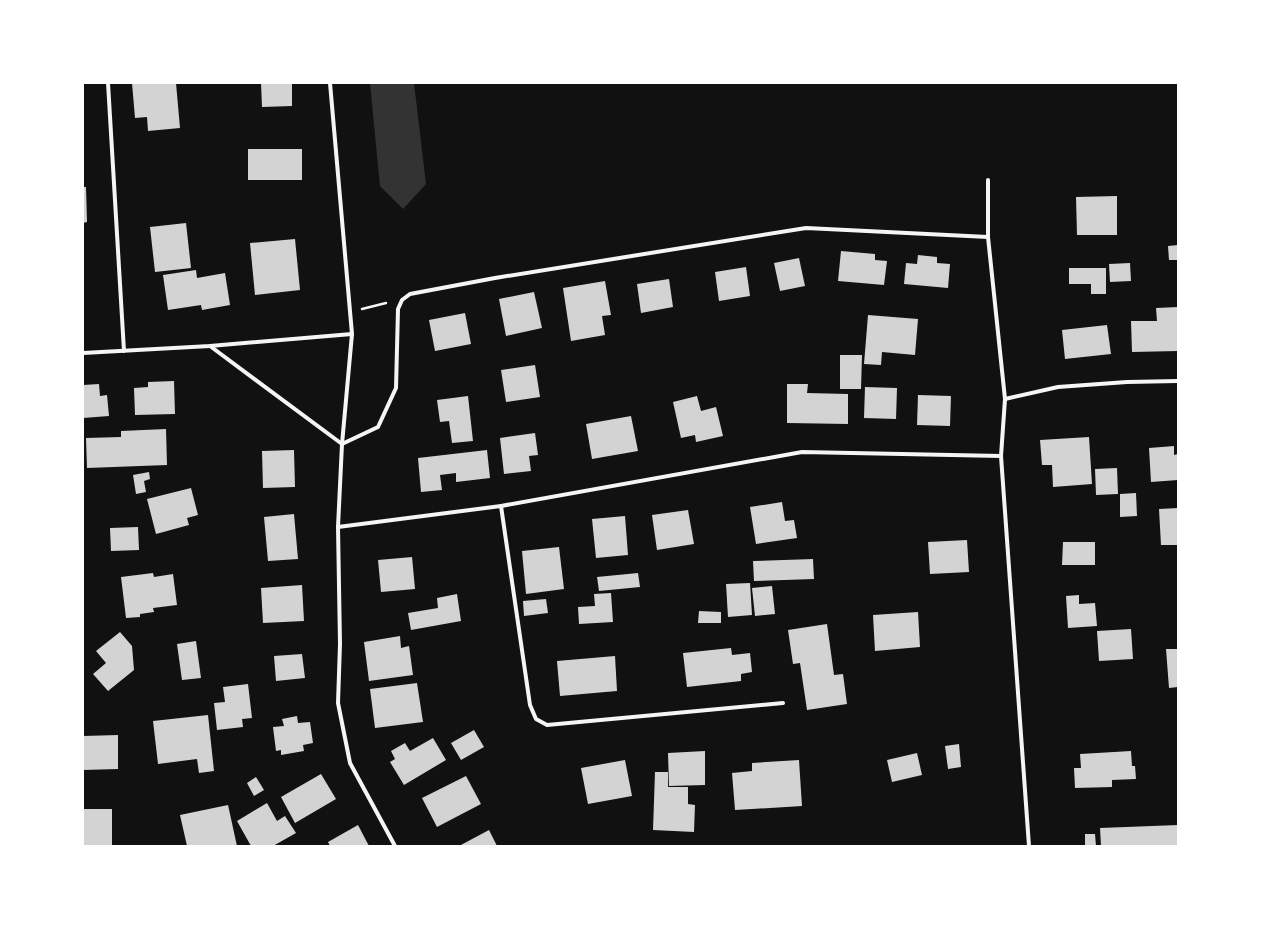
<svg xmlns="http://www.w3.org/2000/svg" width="1261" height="929" viewBox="0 0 1261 929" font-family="'Playfair Display',serif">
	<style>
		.water { fill: #333 }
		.building { fill: #d3d3d3 }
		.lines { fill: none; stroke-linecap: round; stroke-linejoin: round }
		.path { stroke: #f5f5f5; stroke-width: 2.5 }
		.minor { stroke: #f5f5f5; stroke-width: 4 }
	</style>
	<rect width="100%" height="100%" fill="#111"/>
	<!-- water -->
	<polygon class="water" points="370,83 414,83 426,184 403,209 380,186"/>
	<!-- building -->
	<g class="building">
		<polygon points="132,83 176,83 180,128 148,131 147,117 135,118"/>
		<polygon points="261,83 292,83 292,106 262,107"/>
		<rect x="248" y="149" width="54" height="31"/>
		<polygon points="83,187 86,187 87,222 83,223"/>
		<polygon points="1117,196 1117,235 1077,235 1076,197"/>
		<polygon points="186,223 191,268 155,272 150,227"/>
		<polygon points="295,239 300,290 255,295 250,243"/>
		<polygon points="1178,245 1178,260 1169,260 1168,246"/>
		<polygon points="841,251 875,254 875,260 887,261 884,285 838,281"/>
		<polygon points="918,255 937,257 937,263 950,264 948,288 904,284 906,263 917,264"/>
		<polygon points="799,258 805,286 780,291 774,263"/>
		<polygon points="1130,263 1131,281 1110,282 1109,264"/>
		<polygon points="746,267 750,296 719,301 715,272"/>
		<polygon points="1069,268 1106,268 1106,294 1091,294 1091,284 1069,284"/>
		<polygon points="196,270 197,278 225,273 230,305 202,310 201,305 168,310 163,275"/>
		<polygon points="669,279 673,307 641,313 637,284"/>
		<polygon points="605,281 611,315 602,316 605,335 571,341 563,288"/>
		<polygon points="534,292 542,328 506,336 499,299"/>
		<polygon points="1178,307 1178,351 1132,352 1131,321 1157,321 1156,308"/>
		<polygon points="465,313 471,344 435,351 429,320"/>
		<polygon points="868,315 918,319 915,355 882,352 881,365 864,364"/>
		<polygon points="1107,325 1111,354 1065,359 1062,330"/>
		<polygon points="840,355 862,355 861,389 840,389"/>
		<polygon points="535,365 540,397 506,402 501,370"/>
		<polygon points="174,381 175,414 135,415 134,388 148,387 148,382"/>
		<polygon points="99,384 100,396 107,395 109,416 83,418 83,385"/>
		<polygon points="787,384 808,384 807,393 848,394 848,424 787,423"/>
		<polygon points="865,387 897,388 896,419 864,418"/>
		<polygon points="918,395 951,396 950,426 917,425"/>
		<polygon points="468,396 473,441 452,443 449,421 440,422 437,400"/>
		<polygon points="697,396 701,411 716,407 723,436 696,442 695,435 681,438 673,402"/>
		<polygon points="631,416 638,451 592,459 586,424"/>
		<polygon points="166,429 167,465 87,468 86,438 121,437 121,431"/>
		<polygon points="535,433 538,455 529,456 531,471 504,474 500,438"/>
		<polygon points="1089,437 1092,484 1053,487 1052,465 1042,465 1040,440"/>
		<polygon points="1174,446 1174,455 1178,454 1178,480 1151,482 1149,448"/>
		<polygon points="294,450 295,487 263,488 262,451"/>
		<polygon points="487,450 490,478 456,482 456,473 440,475 442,490 421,492 418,458"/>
		<polygon points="1117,468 1118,494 1096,495 1095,469"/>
		<polygon points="149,472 150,479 144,481 146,492 136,494 133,475"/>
		<polygon points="191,488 198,515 187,518 189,525 156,534 147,499"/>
		<polygon points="1136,493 1137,516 1120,517 1120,494"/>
		<polygon points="782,502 785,521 794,520 797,538 756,544 750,507"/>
		<polygon points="1178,508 1178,545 1161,545 1159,509"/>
		<polygon points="688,510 694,544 657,550 652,515"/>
		<polygon points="294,514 298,559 268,561 264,517"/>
		<polygon points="625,516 628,555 596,558 592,519"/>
		<polygon points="138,527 139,550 111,551 110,528"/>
		<polygon points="967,540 969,572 930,574 928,542"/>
		<polygon points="1063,542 1095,542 1095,565 1062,565"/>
		<polygon points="559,547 564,589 526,594 522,551"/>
		<polygon points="412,557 415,589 381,592 378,560"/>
		<polygon points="813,559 814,579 754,581 753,561"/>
		<polygon points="153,573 154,577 173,574 177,605 153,608 154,612 140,614 140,617 126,618 121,577"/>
		<polygon points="638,573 640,587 599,591 597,577"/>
		<polygon points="750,583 752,615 728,617 726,584"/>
		<polygon points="302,585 304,621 263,623 261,588"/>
		<polygon points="772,586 775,614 755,616 752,588"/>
		<polygon points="611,593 613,622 579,624 578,607 595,606 594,594"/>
		<polygon points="457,594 461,621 411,630 408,613 438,608 437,598"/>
		<polygon points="1079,595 1079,604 1095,603 1097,626 1068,628 1066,596"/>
		<polygon points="546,599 548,613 524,616 523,601"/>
		<polygon points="699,611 721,612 721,623 698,623"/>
		<polygon points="918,612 920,647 875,651 873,615"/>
		<polygon points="827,624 834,675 843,674 847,704 807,710 800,663 793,664 788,630"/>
		<polygon points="1131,629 1133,659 1099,661 1097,631"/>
		<polygon points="120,632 132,646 134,670 108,691 93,674 106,663 96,651"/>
		<polygon points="400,636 401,648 409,646 413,675 369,681 364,642"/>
		<polygon points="196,641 201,678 182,680 177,644"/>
		<polygon points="731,648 732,655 750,653 752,672 741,674 741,681 687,687 683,653"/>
		<polygon points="1166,649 1178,649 1178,687 1169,688"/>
		<polygon points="302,654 305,678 276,681 274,656"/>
		<polygon points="615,656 617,691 560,696 557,661"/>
		<polygon points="417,683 423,722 375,728 370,689"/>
		<polygon points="248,684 252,718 242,719 243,727 217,730 214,703 225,702 223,687"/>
		<polygon points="208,715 214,771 199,773 197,759 158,764 153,721"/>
		<polygon points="297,716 298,723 310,722 313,743 303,745 304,751 281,755 281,750 276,751 273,727 284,726 282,719"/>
		<polygon points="474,730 484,747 461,760 451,743"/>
		<polygon points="118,735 118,769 83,770 83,736"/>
		<polygon points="433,738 446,760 404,785 390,762 395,759 391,751 405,743 410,751"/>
		<polygon points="959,744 961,767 948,769 945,746"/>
		<polygon points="705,751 705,785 669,786 668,753"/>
		<polygon points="1131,751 1132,766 1135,766 1136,779 1112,780 1112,787 1075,788 1074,768 1081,768 1080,754"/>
		<polygon points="917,753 922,775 892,782 887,760"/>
		<polygon points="625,760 632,796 588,804 581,768"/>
		<polygon points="799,760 802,806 735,810 732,773 752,771 752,763"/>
		<polygon points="655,772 668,772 668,787 688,787 688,804 695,805 694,832 653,830"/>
		<polygon points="321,774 336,799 295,823 281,797"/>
		<polygon points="466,776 481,804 437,827 422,798"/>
		<polygon points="256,777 264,790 254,796 247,783"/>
		<polygon points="267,803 277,821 285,816 296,833 273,846 251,846 237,821"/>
		<polygon points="228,805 237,846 187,846 180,815"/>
		<rect x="83" y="809" width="29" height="37"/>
		<polygon points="358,825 369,846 330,846 328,842"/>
		<polygon points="1178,825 1178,846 1101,846 1100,828"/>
		<polygon points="489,830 497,846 459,846"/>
		<polygon points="1085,834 1095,834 1096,846 1085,846"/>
	</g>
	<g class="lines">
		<!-- path -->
		<polyline class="path" points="362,309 386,303"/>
		<!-- minor -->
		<g class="minor">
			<polyline points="108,83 124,351"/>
			<polyline points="330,83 352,334 342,444 338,527 340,644 338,703 350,763 395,846"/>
			<polyline points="988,180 988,237 1005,399 1001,456 1029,846"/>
			<polyline points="210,346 342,444 378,427 396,388 398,309 402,300 410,294 495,278 806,228 988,237"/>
			<polyline points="83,353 210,346 352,334"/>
			<polyline points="1005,399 1058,387 1127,382 1178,381"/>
			<polyline points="501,506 530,705 536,719 547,725 783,703"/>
			<polyline points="338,527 501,506 802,452 1001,456"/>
		</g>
	</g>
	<!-- border -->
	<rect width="1261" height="929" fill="none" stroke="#ffffff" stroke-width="168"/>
</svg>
